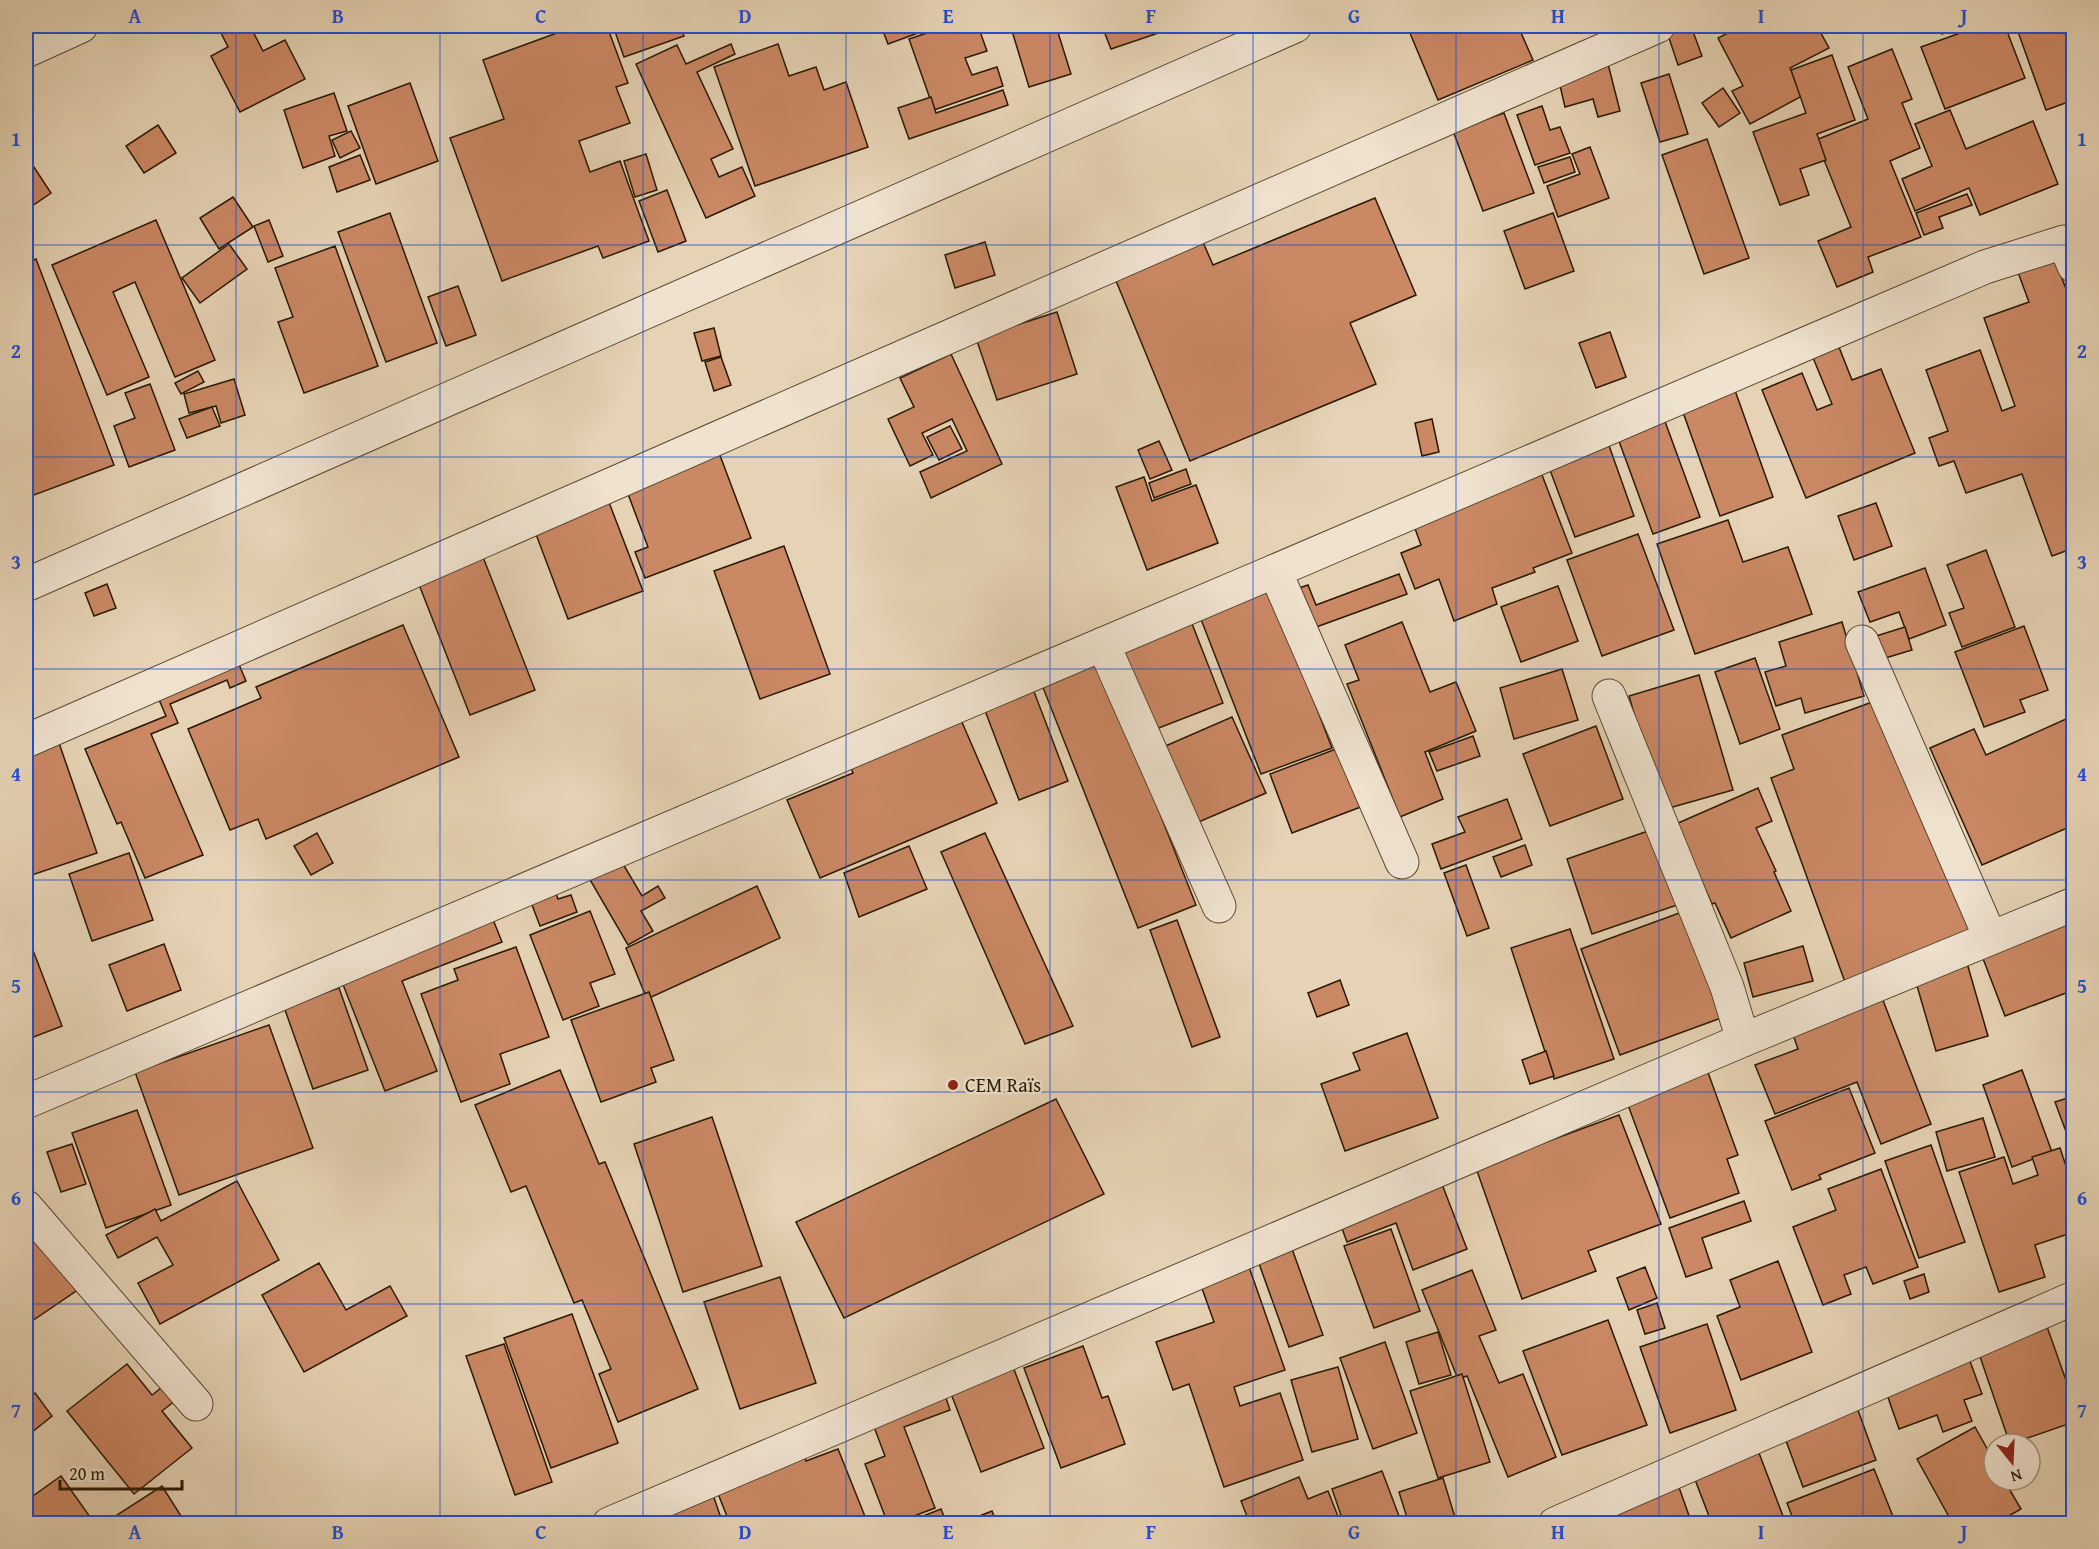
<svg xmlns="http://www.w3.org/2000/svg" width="2099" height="1549" viewBox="0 0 2099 1549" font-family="'Gentium Book Plus',serif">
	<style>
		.building { fill: #cb8865; stroke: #291902; stroke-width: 1.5 }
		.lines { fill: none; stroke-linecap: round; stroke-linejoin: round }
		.minor-casing { stroke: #58482f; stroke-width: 35 }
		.minor { stroke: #efe2cf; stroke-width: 33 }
		.grid { fill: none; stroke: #1d4ed8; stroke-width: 1.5; stroke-opacity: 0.55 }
		.poi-dot { fill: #8f2418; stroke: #efe2cf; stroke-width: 2 }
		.labels { text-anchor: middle; stroke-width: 4.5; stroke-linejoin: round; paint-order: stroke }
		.poi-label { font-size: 20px; fill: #291902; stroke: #efe2cf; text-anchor: start }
		.neatline { fill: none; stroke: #1d4ed8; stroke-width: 2 }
		.grid-label { font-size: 20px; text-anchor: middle; font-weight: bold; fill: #1d4ed8 }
	</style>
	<rect width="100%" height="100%" fill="#e6d3b5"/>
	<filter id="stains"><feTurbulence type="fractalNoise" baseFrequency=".00333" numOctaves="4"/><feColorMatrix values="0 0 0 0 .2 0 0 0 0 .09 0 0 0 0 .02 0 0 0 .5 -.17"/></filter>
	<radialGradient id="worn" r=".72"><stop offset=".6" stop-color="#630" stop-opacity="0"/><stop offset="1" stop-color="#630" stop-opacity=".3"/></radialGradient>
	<!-- building -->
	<g class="building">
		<polygon points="221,26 250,26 263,51 285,40 305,79 240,112 211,56 228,47 218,27"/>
		<polygon points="576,26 607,26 628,83 616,87 630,123 579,141 590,172 620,161 649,241 603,258 598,246 502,281 450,138 504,119 483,60"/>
		<polygon points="613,26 680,26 684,36 624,57"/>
		<polygon points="684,26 709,26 686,33"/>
		<polygon points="881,26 937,26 888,44"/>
		<polygon points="948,26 978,26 987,51 965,58 972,75 997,67 1003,86 934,110 909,39"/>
		<polygon points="1031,26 1056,26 1071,74 1029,87 1012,31"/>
		<polygon points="1102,26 1179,26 1111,49"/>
		<polygon points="1407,26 1518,26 1533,60 1438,100"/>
		<polygon points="1691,26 1702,56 1678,65 1668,35"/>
		<polygon points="1741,26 1817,26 1829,48 1790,68 1804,95 1750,124 1732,91 1743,86 1718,38"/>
		<polygon points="1937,26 1959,26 1942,34"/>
		<polygon points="1980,26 2005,26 2025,78 1945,109 1921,47"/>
		<polygon points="2016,26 2074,26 2074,100 2046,110"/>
		<polygon points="731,44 735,54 697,72 733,149 711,159 719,177 742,167 755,196 706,218 636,64 677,45 686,64"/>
		<polygon points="778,44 789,76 816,67 824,90 846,82 868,147 755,186 714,67"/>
		<polygon points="1892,49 1912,99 1902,103 1920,148 1890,161 1921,237 1868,257 1873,272 1837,287 1818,241 1851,227 1816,140 1868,119 1848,67"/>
		<polygon points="1832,55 1855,120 1817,134 1826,160 1800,169 1809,195 1780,205 1753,132 1806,113 1791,70"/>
		<polygon points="1608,64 1620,111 1598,117 1593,99 1565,107 1558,77"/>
		<polygon points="1669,74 1688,134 1660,142 1641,83"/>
		<polygon points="410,83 438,161 376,184 348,106"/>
		<polygon points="1723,88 1740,113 1719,127 1702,103"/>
		<polygon points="1003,90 1008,105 909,139 898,108 931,97 936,113"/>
		<polygon points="334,93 347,131 329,136 335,156 303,168 284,110"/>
		<polygon points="1542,106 1550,130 1560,127 1570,153 1535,165 1517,115"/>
		<polygon points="1950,110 1966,149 2033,121 2058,184 1980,215 1969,188 1915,211 1902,179 1932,166 1915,124"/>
		<polygon points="1504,113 1534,193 1483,211 1453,131"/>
		<polygon points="158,125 176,153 144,173 126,146"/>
		<polygon points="351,131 360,148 340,158 332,140"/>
		<polygon points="1707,139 1749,258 1704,274 1662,155"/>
		<polygon points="1590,147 1609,198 1558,217 1547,186 1580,174 1572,154"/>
		<polygon points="646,154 657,190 635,197 624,161"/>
		<polygon points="26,155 51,193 26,210"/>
		<polygon points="360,155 370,180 337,192 329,167"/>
		<polygon points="1570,157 1575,172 1544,183 1538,167"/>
		<polygon points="667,190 686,241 658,252 639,201"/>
		<polygon points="1967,194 1972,205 1939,217 1943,228 1924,235 1916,213"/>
		<polygon points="233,197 253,227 219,249 200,218"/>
		<polygon points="1375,198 1416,295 1350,323 1376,384 1190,461 1114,276 1202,240 1213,265"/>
		<polygon points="390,213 437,343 386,362 338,232"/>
		<polygon points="1553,213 1574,271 1525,289 1504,231"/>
		<polygon points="156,220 215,360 175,377 135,282 113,292 149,377 107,395 52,265"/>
		<polygon points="269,220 283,256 268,262 254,226"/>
		<polygon points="985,242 995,275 955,288 945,255"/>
		<polygon points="229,244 247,269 200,303 182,278"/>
		<polygon points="335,246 378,366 304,393 278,322 293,317 275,268"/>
		<polygon points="2053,255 2074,310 2074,548 2052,556 2022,474 1966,493 1954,461 1939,466 1929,438 1948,431 1926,370 1980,350 2002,411 2015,406 1984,318 2029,302 2016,267"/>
		<polygon points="36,259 114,465 26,498 26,263"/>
		<polygon points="458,286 476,335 446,346 428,297"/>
		<polygon points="1057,312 1077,374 997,400 976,338"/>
		<polygon points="714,328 721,356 702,361 694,333"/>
		<polygon points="1610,332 1626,377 1596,388 1579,343"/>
		<polygon points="1835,337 1852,380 1881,369 1915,453 1806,498 1762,390 1802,373 1817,410 1832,404 1809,348"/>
		<polygon points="951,354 1002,464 931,498 920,472 967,451 952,419 922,433 933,455 910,466 888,419 914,407 900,378"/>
		<polygon points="721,357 731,385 714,391 705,362"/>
		<polygon points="198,371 204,382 181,394 175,383"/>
		<polygon points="234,379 245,415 221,423 216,406 189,413 184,394"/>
		<polygon points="1732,382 1773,497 1720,516 1679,401"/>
		<polygon points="150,384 175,450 129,467 114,426 135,418 125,393"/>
		<polygon points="212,407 220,426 187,438 179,419"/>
		<polygon points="1663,416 1700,517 1653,534 1616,433"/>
		<polygon points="1432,419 1439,452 1422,456 1415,423"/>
		<polygon points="950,426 962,449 939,460 927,437"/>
		<polygon points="1607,440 1634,516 1575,537 1547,462"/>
		<polygon points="1159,441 1172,470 1150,479 1138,450"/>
		<polygon points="718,450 751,538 645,578 635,552 648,547 625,486"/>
		<polygon points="1186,469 1191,484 1154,498 1149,483"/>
		<polygon points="1542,475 1572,553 1533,568 1535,572 1492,588 1497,604 1454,621 1439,579 1415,589 1401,553 1421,545 1413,523"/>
		<polygon points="1144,477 1152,501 1196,485 1218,543 1147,570 1116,487"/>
		<polygon points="605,492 643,591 568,619 531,521"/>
		<polygon points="1876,503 1892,546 1854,560 1838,516"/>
		<polygon points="1728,520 1743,562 1788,547 1812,614 1695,654 1657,544"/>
		<polygon points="1638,534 1674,630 1602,656 1567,560"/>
		<polygon points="784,546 830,674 760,699 714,571"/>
		<polygon points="1986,550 2015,627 1962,647 1949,613 1964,608 1947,565"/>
		<polygon points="483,557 535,690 470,715 418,582"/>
		<polygon points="1925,568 1946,625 1909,639 1899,612 1870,622 1858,592"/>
		<polygon points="1399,574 1407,594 1308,630 1293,590 1308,585 1316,605"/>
		<polygon points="1268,582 1332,748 1261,774 1197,609"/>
		<polygon points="107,584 116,608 94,616 85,593"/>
		<polygon points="1558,586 1578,641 1521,662 1501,607"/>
		<polygon points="1189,616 1223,703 1151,731 1117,644"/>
		<polygon points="1402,622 1430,692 1456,682 1476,731 1425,752 1443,799 1400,817 1347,684 1359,680 1345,645"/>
		<polygon points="1842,622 1864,696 1805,713 1801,698 1776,706 1765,672 1786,666 1779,642"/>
		<polygon points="403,625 459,757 266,839 258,819 230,830 188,729 261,698 256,687"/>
		<polygon points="2024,626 2048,690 2020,700 2025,712 1984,727 1955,652"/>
		<polygon points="1905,627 1912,650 1882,659 1876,636"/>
		<polygon points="235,655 246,681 230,688 227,680 170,704 178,723 151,734 203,855 145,878 121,822 117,824 85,749 166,716 154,688"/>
		<polygon points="1755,658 1780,729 1740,744 1715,672"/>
		<polygon points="1100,662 1196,905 1138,928 1042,685"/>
		<polygon points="1562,669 1578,720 1514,739 1500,688"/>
		<polygon points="1699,675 1733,790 1662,810 1629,696"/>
		<polygon points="1033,689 1068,781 1019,800 984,708"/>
		<polygon points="1875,701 1974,933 1845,982 1771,778 1794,769 1782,735"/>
		<polygon points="958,713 997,803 820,878 787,800 853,773 848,759"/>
		<polygon points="1232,717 1266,793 1194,824 1161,748"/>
		<polygon points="2066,719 2074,737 2074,825 1982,865 1930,748 1974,729 1986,755"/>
		<polygon points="1596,726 1623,799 1550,826 1523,754"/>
		<polygon points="1473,736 1480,756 1437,771 1429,752"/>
		<polygon points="58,740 97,853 26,877 26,751"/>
		<polygon points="1344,746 1366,805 1292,833 1270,774"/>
		<polygon points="1758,788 1772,821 1756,828 1776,871 1774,872 1791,911 1731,938 1715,903 1712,904 1676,824"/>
		<polygon points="1507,799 1522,839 1441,869 1432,844 1465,832 1458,817"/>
		<polygon points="1651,830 1677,905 1592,934 1567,859"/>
		<polygon points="317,833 333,863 311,875 294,846"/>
		<polygon points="985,833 1073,1026 1025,1044 941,852"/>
		<polygon points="1525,845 1532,865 1501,877 1493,857"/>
		<polygon points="909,846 927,889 859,917 844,873"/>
		<polygon points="129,853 153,920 92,941 69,874"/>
		<polygon points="620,859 642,896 658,886 665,898 641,911 653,931 628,945 589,878"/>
		<polygon points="1466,865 1489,928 1467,936 1444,873"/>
		<polygon points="757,886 780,938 647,999 626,948"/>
		<polygon points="554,888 558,899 571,895 577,912 540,926 529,897"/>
		<polygon points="590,911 615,974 590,983 599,1006 563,1020 530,935"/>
		<polygon points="490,912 502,942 402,981 437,1071 385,1091 342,982"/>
		<polygon points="1682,912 1721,1018 1620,1055 1581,949"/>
		<polygon points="1177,920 1220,1037 1192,1047 1150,930"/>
		<polygon points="2074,920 2074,990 2005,1016 1982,956"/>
		<polygon points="1570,929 1614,1059 1554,1079 1511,948"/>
		<polygon points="26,932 62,1026 26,1040"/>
		<polygon points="164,944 181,990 127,1011 109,965"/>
		<polygon points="1803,946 1813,981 1753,997 1744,963"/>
		<polygon points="516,947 549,1037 500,1054 510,1084 461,1102 421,994 458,980 454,969"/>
		<polygon points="1967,963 1988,1036 1936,1051 1915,979"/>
		<polygon points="1340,980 1349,1005 1317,1017 1308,993"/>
		<polygon points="339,988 368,1070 313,1089 284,1007"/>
		<polygon points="1879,990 1931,1124 1881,1144 1857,1082 1775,1114 1755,1065 1798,1049 1789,1023"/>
		<polygon points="649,992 674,1060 651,1068 656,1082 601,1102 571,1020"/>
		<polygon points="269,1025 313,1148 179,1195 135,1072"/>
		<polygon points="1407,1033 1438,1118 1345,1151 1321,1084 1360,1070 1353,1053"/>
		<polygon points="1546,1051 1554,1076 1530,1084 1522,1060"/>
		<polygon points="1706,1067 1738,1155 1727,1159 1739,1193 1670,1218 1625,1097"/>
		<polygon points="560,1070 599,1164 605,1162 698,1389 618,1422 599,1374 611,1369 582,1300 574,1303 526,1186 511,1192 475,1105"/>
		<polygon points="2022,1070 2052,1152 2012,1167 1983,1085"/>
		<polygon points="1849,1088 1875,1153 1819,1175 1821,1179 1792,1190 1765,1121"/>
		<polygon points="2074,1096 2074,1153 2055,1102"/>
		<polygon points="1056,1099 1104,1194 844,1318 796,1222"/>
		<polygon points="137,1110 171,1205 106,1228 72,1133"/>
		<polygon points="1619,1115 1661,1224 1588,1251 1596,1271 1522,1299 1476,1168"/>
		<polygon points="712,1117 762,1266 683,1292 634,1144"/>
		<polygon points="1983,1118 1995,1157 1947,1171 1936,1132"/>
		<polygon points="72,1144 86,1184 61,1192 47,1152"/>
		<polygon points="1931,1145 1965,1242 1919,1258 1885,1161"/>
		<polygon points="2060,1148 2074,1190 2074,1232 2035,1245 2045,1277 1999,1292 1959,1172 2004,1157 2013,1184 2038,1175 2032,1157"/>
		<polygon points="1881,1169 1918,1267 1873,1284 1866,1267 1844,1275 1851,1294 1823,1305 1793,1227 1836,1210 1828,1189"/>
		<polygon points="1440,1179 1467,1249 1413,1270 1396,1223 1347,1242 1337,1215"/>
		<polygon points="237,1181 279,1260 160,1324 138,1283 173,1265 157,1237 118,1258 106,1235 155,1209 161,1221"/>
		<polygon points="1744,1201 1751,1221 1702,1238 1712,1268 1686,1277 1669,1228"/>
		<polygon points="1391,1229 1420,1311 1374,1328 1344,1246"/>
		<polygon points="43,1231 82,1287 26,1325 26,1243"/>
		<polygon points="1291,1246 1323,1335 1289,1347 1257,1258"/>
		<polygon points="1778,1261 1812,1352 1741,1380 1717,1316 1740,1307 1730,1280"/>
		<polygon points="319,1263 346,1310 390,1286 407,1316 304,1372 262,1295"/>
		<polygon points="1248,1264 1285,1370 1234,1387 1240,1406 1280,1393 1303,1460 1224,1487 1189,1384 1173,1390 1156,1342 1214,1322 1199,1280"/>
		<polygon points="1645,1267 1657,1298 1629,1310 1617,1278"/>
		<polygon points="1472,1270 1496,1330 1479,1336 1499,1383 1523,1374 1556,1457 1508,1477 1467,1376 1458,1379 1422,1290"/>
		<polygon points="1924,1274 1929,1292 1910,1299 1904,1281"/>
		<polygon points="780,1277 816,1383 740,1409 704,1302"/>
		<polygon points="1657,1303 1665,1328 1645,1334 1637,1310"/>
		<polygon points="572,1314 618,1443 551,1468 504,1338"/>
		<polygon points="1608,1320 1647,1425 1562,1455 1523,1351"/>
		<polygon points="2045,1321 2074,1403 2074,1422 2010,1444 1976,1345"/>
		<polygon points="1707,1324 1736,1410 1670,1433 1640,1347"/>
		<polygon points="1438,1332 1451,1375 1419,1384 1406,1342"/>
		<polygon points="1385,1342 1417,1433 1373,1449 1340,1358"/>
		<polygon points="504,1344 552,1482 515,1495 466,1356"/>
		<polygon points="1083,1346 1102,1398 1108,1396 1125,1444 1061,1468 1024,1368"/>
		<polygon points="1967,1353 1982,1394 1964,1400 1972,1421 1943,1432 1937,1415 1899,1429 1883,1383"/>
		<polygon points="1010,1359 1044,1448 981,1472 947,1383"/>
		<polygon points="127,1364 152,1395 170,1381 181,1396 162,1411 192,1448 134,1494 67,1411"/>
		<polygon points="1338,1367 1358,1439 1312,1452 1291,1380"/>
		<polygon points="1462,1374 1490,1462 1438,1478 1410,1391"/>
		<polygon points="944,1392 950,1410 904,1427 935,1508 893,1524 888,1524 865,1464 885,1456 871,1419"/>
		<polygon points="35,1393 52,1416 26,1437 26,1401"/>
		<polygon points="1854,1399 1876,1460 1803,1487 1781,1427"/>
		<polygon points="1975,1427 1994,1461 1994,1480 2004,1480 2021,1509 1995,1524 1953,1524 1917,1459"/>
		<polygon points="801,1447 806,1461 838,1449 868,1524 730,1524 713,1481"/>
		<polygon points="1759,1453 1786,1524 1712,1524 1694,1477"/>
		<polygon points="1874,1469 1896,1524 1795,1524 1787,1503"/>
		<polygon points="1382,1471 1402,1524 1344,1524 1332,1489"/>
		<polygon points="61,1476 95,1524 26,1524 26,1501"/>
		<polygon points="1299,1477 1308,1499 1328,1491 1341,1524 1250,1524 1241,1501"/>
		<polygon points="1443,1478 1457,1524 1409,1524 1399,1492"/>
		<polygon points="1676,1479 1692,1524 1618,1524 1610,1502"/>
		<polygon points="162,1486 186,1524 103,1524"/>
		<polygon points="711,1489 723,1524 663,1524 657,1508"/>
		<polygon points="941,1509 947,1524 903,1524"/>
		<polygon points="992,1511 997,1524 959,1524"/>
	</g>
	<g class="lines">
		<defs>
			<g id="minor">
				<polyline points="26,51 81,26"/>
				<polyline points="1275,571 1402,862"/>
				<polyline points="26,585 1295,26"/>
				<polyline points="1862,642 1990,937"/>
				<polyline points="1103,644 1219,906"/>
				<polyline points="1609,696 1727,987 1743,1040"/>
				<polyline points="26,741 1658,26"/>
				<polyline points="26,1102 1275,571 1985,267 2064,242 2074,266"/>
				<polyline points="26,1207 196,1404"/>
				<polyline points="609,1524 1743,1040 2074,904"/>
				<polyline points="1555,1524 2074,1298"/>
			</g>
		</defs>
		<!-- minor casing -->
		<use href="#minor" class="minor-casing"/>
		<!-- minor -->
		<use href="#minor" class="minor"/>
	</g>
	<!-- grid -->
	<path class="grid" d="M236 26V1524M440 26V1524M643 26V1524M846 26V1524M1050 26V1524M1253 26V1524M1456 26V1524M1659 26V1524M1863 26V1524M26 245H2074M26 457H2074M26 669H2074M26 880H2074M26 1092H2074M26 1304H2074"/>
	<!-- markers -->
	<circle class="poi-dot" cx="953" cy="1085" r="6"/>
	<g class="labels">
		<!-- poi labels -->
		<g class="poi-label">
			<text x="965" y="1092">CEM Raïs</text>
		</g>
	</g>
	<!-- margin -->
	<rect width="2099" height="1549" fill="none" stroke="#e6d3b5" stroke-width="66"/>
	<!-- north arrow -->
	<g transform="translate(2012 1462) rotate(162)"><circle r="28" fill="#efe2cf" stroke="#a0927d" stroke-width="1.5"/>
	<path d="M0-4.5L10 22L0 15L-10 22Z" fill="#8f2418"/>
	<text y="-9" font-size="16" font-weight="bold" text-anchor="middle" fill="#291902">N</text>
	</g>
	<!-- scale -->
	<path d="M60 1480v9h122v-9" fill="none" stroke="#291902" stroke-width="3"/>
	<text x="69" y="1480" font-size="18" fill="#291902" stroke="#efe2cf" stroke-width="4.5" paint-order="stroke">20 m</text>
	<rect x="33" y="33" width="2033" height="1483" class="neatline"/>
	<g class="grid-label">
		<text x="135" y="23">A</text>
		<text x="338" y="23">B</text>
		<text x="541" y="23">C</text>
		<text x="745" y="23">D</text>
		<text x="948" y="23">E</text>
		<text x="1151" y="23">F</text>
		<text x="1354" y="23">G</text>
		<text x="1558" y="23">H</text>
		<text x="1761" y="23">I</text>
		<text x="1964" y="23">J</text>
		<text x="16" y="146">1</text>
		<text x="2082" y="146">1</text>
		<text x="16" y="358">2</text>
		<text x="2082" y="358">2</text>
		<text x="16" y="569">3</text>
		<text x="2082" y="569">3</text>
		<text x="16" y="781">4</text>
		<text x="2082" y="781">4</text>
		<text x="16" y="993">5</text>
		<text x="2082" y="993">5</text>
		<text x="16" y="1205">6</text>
		<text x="2082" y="1205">6</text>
		<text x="16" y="1417">7</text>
		<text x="2082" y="1417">7</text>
		<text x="135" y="1539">A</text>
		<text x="338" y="1539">B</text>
		<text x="541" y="1539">C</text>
		<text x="745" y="1539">D</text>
		<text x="948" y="1539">E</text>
		<text x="1151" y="1539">F</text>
		<text x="1354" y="1539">G</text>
		<text x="1558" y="1539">H</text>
		<text x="1761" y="1539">I</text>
		<text x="1964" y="1539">J</text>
	</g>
	<rect width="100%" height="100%" filter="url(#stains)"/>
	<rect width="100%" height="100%" fill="url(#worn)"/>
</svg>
